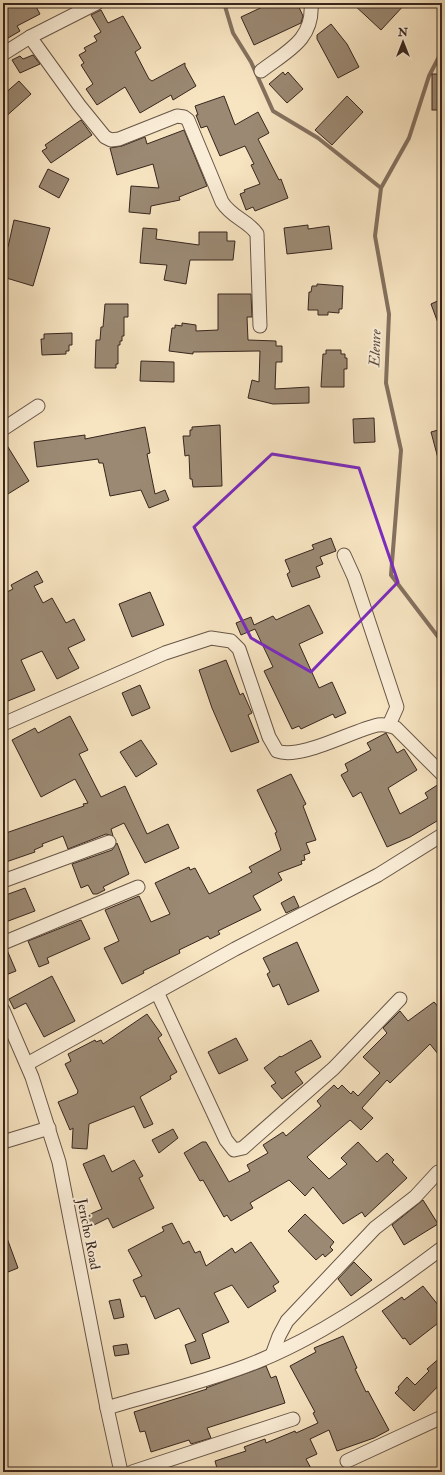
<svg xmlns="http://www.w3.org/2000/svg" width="445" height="1475" viewBox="0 0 445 1475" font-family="'IM FELL Double Pica',serif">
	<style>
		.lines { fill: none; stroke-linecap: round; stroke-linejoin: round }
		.stream { stroke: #84715f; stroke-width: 4 }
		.building { fill: #9b8973; stroke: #38261e }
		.minor-casing { stroke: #685647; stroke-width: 15 }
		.minor { stroke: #faedd7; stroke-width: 13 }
		.marked { fill: none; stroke: #7b2cbf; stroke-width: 3; stroke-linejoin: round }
		.labels { text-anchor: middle; stroke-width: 4; stroke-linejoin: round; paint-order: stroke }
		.street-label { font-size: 14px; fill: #38261e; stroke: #faedd7 }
		.water-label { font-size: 15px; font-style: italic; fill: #5e4c3e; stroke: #faedd7 }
	</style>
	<rect width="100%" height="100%" fill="#f7e4c1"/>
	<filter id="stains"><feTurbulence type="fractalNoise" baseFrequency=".005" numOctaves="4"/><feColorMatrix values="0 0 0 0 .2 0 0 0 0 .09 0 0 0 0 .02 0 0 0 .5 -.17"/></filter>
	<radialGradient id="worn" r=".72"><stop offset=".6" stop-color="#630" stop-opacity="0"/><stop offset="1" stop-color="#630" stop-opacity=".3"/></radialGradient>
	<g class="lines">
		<!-- stream -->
		<g class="stream">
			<polyline points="224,3 233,33 251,62 273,111 318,138 381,188"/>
			<polyline points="442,51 429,76 409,138 381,188 375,236 389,314 386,383 401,450 391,575 442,642"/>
		</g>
	</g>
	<!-- building -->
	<g class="building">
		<polygon points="3,3 34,3 40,14 17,26 20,31 3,41"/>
		<polygon points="271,3 297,3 303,16 301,23 254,45 241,17"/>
		<polygon points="352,3 406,3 381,30"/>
		<polygon points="101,10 108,23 123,16 141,48 135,52 149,79 152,81 185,63 185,66 196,86 173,100 171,95 140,113 125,87 97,105 86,89 93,84 81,65 84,63 79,55 86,51 84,48 97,41 94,36 101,32 91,15"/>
		<polygon points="331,24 347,44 359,67 338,78 317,39 317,35"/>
		<polygon points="33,55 40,64 20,73 12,60 20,56 23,59"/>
		<polygon points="283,72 285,75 288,72 303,89 287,103 269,84"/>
		<rect x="432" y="74" width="10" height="36"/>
		<polygon points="19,81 31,94 3,119 3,95"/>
		<polygon points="224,96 235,125 258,112 269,133 258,139 279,180 281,179 288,198 255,211 253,207 246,210 240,194 245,192 244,190 260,184 251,165 254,164 245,146 220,156 207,126 201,128 196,115 198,115 195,106"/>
		<polygon points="347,96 363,112 332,145 315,130"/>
		<polygon points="81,120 92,135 51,163 42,151 47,148 45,145"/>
		<polygon points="184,130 207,186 179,197 180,200 151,206 150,214 129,212 131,186 159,188 153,164 117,175 110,148 122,146 145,137 147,144"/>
		<polygon points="48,169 69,179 59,198 39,187"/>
		<polygon points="14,220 50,228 33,286 3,277 3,246 8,247"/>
		<polygon points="308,225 308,229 329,226 332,249 287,254 284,228"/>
		<polygon points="143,228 157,229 156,239 199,245 199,232 227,232 227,241 235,241 233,260 190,260 186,284 164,280 167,265 140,263"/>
		<polygon points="317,284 343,286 342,309 339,309 339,313 328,312 328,315 318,315 318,310 308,310 309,292 311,292 312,286 317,286"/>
		<polygon points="218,294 251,294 252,317 247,317 248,340 276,341 276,346 282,346 282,362 276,362 275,389 309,387 309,403 273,404 248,398 252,380 259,382 260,351 193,352 193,354 169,351 172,328 175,328 175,325 182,326 182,323 196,325 196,331 218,330"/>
		<polygon points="442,299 442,331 441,331 431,304"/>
		<polygon points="105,304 128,304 128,317 124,317 124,336 122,336 122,341 120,341 120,345 118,345 118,364 116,364 116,368 95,368 96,340 100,340 101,327 103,327"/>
		<polygon points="72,333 72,345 69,345 69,351 66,351 66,354 42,355 41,339 44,339 44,334"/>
		<polygon points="326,350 341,350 341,354 345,354 345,358 347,358 347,369 344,369 344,387 321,387 323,354 326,354"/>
		<polygon points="141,361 174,362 174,382 140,381"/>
		<polygon points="374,418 375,442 354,443 353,419"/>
		<polygon points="220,425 222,486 193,487 192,479 190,479 189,455 185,456 183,436 190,436 190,430 192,430 192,427"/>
		<polygon points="145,427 150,453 147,454 155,494 165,490 169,500 149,508 141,490 110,496 103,463 99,463 98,459 37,467 34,442 85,435 85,439"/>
		<polygon points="442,429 442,462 439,462 431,432"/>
		<polygon points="3,439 29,481 3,497"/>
		<polygon points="331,538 336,551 320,557 323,564 316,567 320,577 292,587 287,574 290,572 285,560 314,549 312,545"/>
		<polygon points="37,571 43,582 34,586 43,603 52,598 66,623 74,619 85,640 68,648 79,668 57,679 42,651 21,660 35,690 3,703 3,594 13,589 11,585"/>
		<polygon points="150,592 164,625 132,637 119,604"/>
		<polygon points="309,605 323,633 299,644 319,688 332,682 346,713 335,718 333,714 301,729 299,726 292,729 264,671 273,667 255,629 241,635 236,623 251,617 254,625 273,616 276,620"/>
		<polygon points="226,660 240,695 243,693 252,713 248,715 259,742 231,752 212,708 199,670"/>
		<polygon points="140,685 150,708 132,716 122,693"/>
		<polygon points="70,716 88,750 79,754 101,797 125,786 147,834 168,824 179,848 145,863 124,823 111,829 113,836 106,834 68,849 63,836 42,844 43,846 34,850 35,852 3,863 3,834 84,806 83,804 88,803 75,779 41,797 12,740 35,728 38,733"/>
		<polygon points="386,733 397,753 404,749 417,770 388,788 400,814 428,798 425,793 442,782 442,818 410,837 387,847 361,792 353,797 341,775 348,771 345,764 371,750 367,743"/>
		<polygon points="141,740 157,764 136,777 120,752"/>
		<polygon points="291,774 306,804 303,806 316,840 306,843 310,853 304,855 305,860 301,861 302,864 278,873 282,880 253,896 261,910 218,931 220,934 210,939 208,936 179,950 180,953 143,971 144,973 122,984 104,948 119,941 105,910 139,896 151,922 170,914 155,883 189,867 190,870 195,868 209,894 252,872 249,867 281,850 275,833 277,832 257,790"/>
		<polygon points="117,843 129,874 103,887 105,890 97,894 93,894 88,885 81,888 72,864 112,850"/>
		<polygon points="25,888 35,911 3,923 3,896"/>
		<polygon points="294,896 299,907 286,913 281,903"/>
		<polygon points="81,920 90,939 47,958 49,963 39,967 28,941"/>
		<polygon points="297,942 319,991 288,1005 279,984 273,987 267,974 270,972 263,958"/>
		<polygon points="7,950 16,971 3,976 3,951"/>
		<polygon points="52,976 75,1021 44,1037 26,1003 14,1009 9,999"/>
		<polygon points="434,1002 442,1011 442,1059 430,1044 390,1083 387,1080 362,1108 373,1118 361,1130 350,1120 307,1157 329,1179 347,1164 341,1158 358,1142 377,1162 387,1153 394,1160 392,1162 407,1178 365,1217 362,1212 343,1224 313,1187 305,1196 289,1180 250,1203 253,1208 231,1221 227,1215 224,1217 203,1180 200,1181 184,1153 202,1142 206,1142 229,1182 250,1171 247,1165 268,1153 263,1145 283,1132 286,1136 321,1106 317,1101 334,1085 338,1089 342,1085 351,1094 353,1091 358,1096 380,1073 363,1057 387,1033 383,1028 400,1011 408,1021"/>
		<polygon points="147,1014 162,1035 158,1038 177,1072 170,1076 171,1079 140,1097 153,1124 144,1128 134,1106 89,1124 87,1149 72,1148 73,1128 70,1130 58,1102 77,1094 78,1091 65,1064 71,1061 68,1054 95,1040 96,1042 101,1040 103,1044"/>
		<polygon points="236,1038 248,1060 219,1074 208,1052"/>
		<polygon points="311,1040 321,1057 295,1072 303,1083 282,1099 271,1086 276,1083 264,1068 280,1056 281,1057"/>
		<polygon points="173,1129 178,1138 159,1153 152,1140"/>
		<polygon points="104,1155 112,1172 134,1160 143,1176 139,1178 154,1208 113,1228 108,1218 86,1229 81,1218 102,1209 83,1164"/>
		<polygon points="423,1200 438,1224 404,1245 392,1225"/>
		<polygon points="305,1214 334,1242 330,1247 333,1250 325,1257 323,1254 316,1260 288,1231"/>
		<polygon points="172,1223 183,1244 189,1241 195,1253 200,1251 206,1266 232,1248 235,1253 251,1242 279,1282 273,1286 276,1291 248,1308 232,1285 214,1293 229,1322 202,1334 210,1358 191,1364 185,1345 196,1341 179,1308 155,1319 145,1296 141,1297 133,1280 142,1276 128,1250 164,1231 162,1227"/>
		<polygon points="4,1230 18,1268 3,1274 3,1231"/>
		<polygon points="354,1262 372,1280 351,1296 338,1279"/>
		<polygon points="423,1286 442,1310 442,1320 410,1345 405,1338 403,1339 382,1311 402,1297 404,1300"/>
		<polygon points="120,1299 124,1317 114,1319 109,1301"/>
		<polygon points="343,1336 357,1368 355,1369 366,1392 368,1391 389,1430 374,1438 337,1451 329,1430 310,1439 317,1454 306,1459 313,1472 218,1472 215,1461 246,1451 244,1447 265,1439 266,1443 295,1431 296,1433 318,1423 313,1413 315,1412 290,1366 316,1352 314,1348"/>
		<polygon points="127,1344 129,1354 115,1356 113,1346"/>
		<polygon points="442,1356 442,1382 414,1411 395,1393 399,1389 398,1387 407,1377 415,1385 429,1371 427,1369"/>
		<polygon points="266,1366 271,1378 276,1376 285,1403 207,1428 211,1438 191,1444 189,1440 151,1452 145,1431 140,1432 134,1412 207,1389 206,1388"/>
	</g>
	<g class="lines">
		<defs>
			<g id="minor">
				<path d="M30 37 79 105 105 137 111 140 119 139 177 116 184 117 188 120 222 202C232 218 249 221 257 234L260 326"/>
				<polyline points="3,54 30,37 97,3"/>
				<path d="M261 71C287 51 314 40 311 3"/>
				<polyline points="3,429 38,406"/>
				<polyline points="344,555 354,577 397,707 389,725"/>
				<path d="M3 724 165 653 211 638 231 641 239 649 269 737 277 751C301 760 353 730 378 725 384 724 391 726 396 728L442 774"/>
				<polyline points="3,881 109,842"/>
				<polyline points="3,943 138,887"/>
				<polyline points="157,992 226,1140 234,1150 243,1148 334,1068 400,999"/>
				<polyline points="3,1010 32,1077 59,1162 107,1408 121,1472"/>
				<polyline points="27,1064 235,949 378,875 442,835"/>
				<polyline points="3,1142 49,1128"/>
				<polyline points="272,1355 279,1336 287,1321 375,1228 415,1197 438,1172"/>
				<path d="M107 1408C153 1394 201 1383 246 1366 318 1339 381 1294 442 1248"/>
				<polyline points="347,1461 442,1417"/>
				<polyline points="132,1472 293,1419"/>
			</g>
		</defs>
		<!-- minor casing -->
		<use href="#minor" class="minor-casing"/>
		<!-- minor -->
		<use href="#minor" class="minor"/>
	</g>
	<!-- marked area -->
	<path class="marked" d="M272 454 359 468 398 582 311 672 251 638 194 527Z"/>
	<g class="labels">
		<!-- street labels -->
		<g class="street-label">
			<text transform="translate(89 1234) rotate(79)" y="5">Jericho Road</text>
		</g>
		<!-- water labels -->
		<g class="water-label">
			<text transform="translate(375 348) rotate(-88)" y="5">Elenre</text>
		</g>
	</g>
	<!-- margin -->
	<rect width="445" height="1475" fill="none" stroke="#f7e4c1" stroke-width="16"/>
	<rect x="4" y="4" width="437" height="1467" fill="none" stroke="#38261e" stroke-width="2"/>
	<rect x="8" y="8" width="429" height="1459" fill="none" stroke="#38261e"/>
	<!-- north arrow -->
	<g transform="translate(403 42)" stroke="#faedd7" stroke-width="3" paint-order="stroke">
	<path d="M0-3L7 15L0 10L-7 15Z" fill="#38261e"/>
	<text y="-6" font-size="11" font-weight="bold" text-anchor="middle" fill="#38261e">N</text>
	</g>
	<rect width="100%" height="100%" filter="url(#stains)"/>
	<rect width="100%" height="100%" fill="url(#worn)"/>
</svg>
